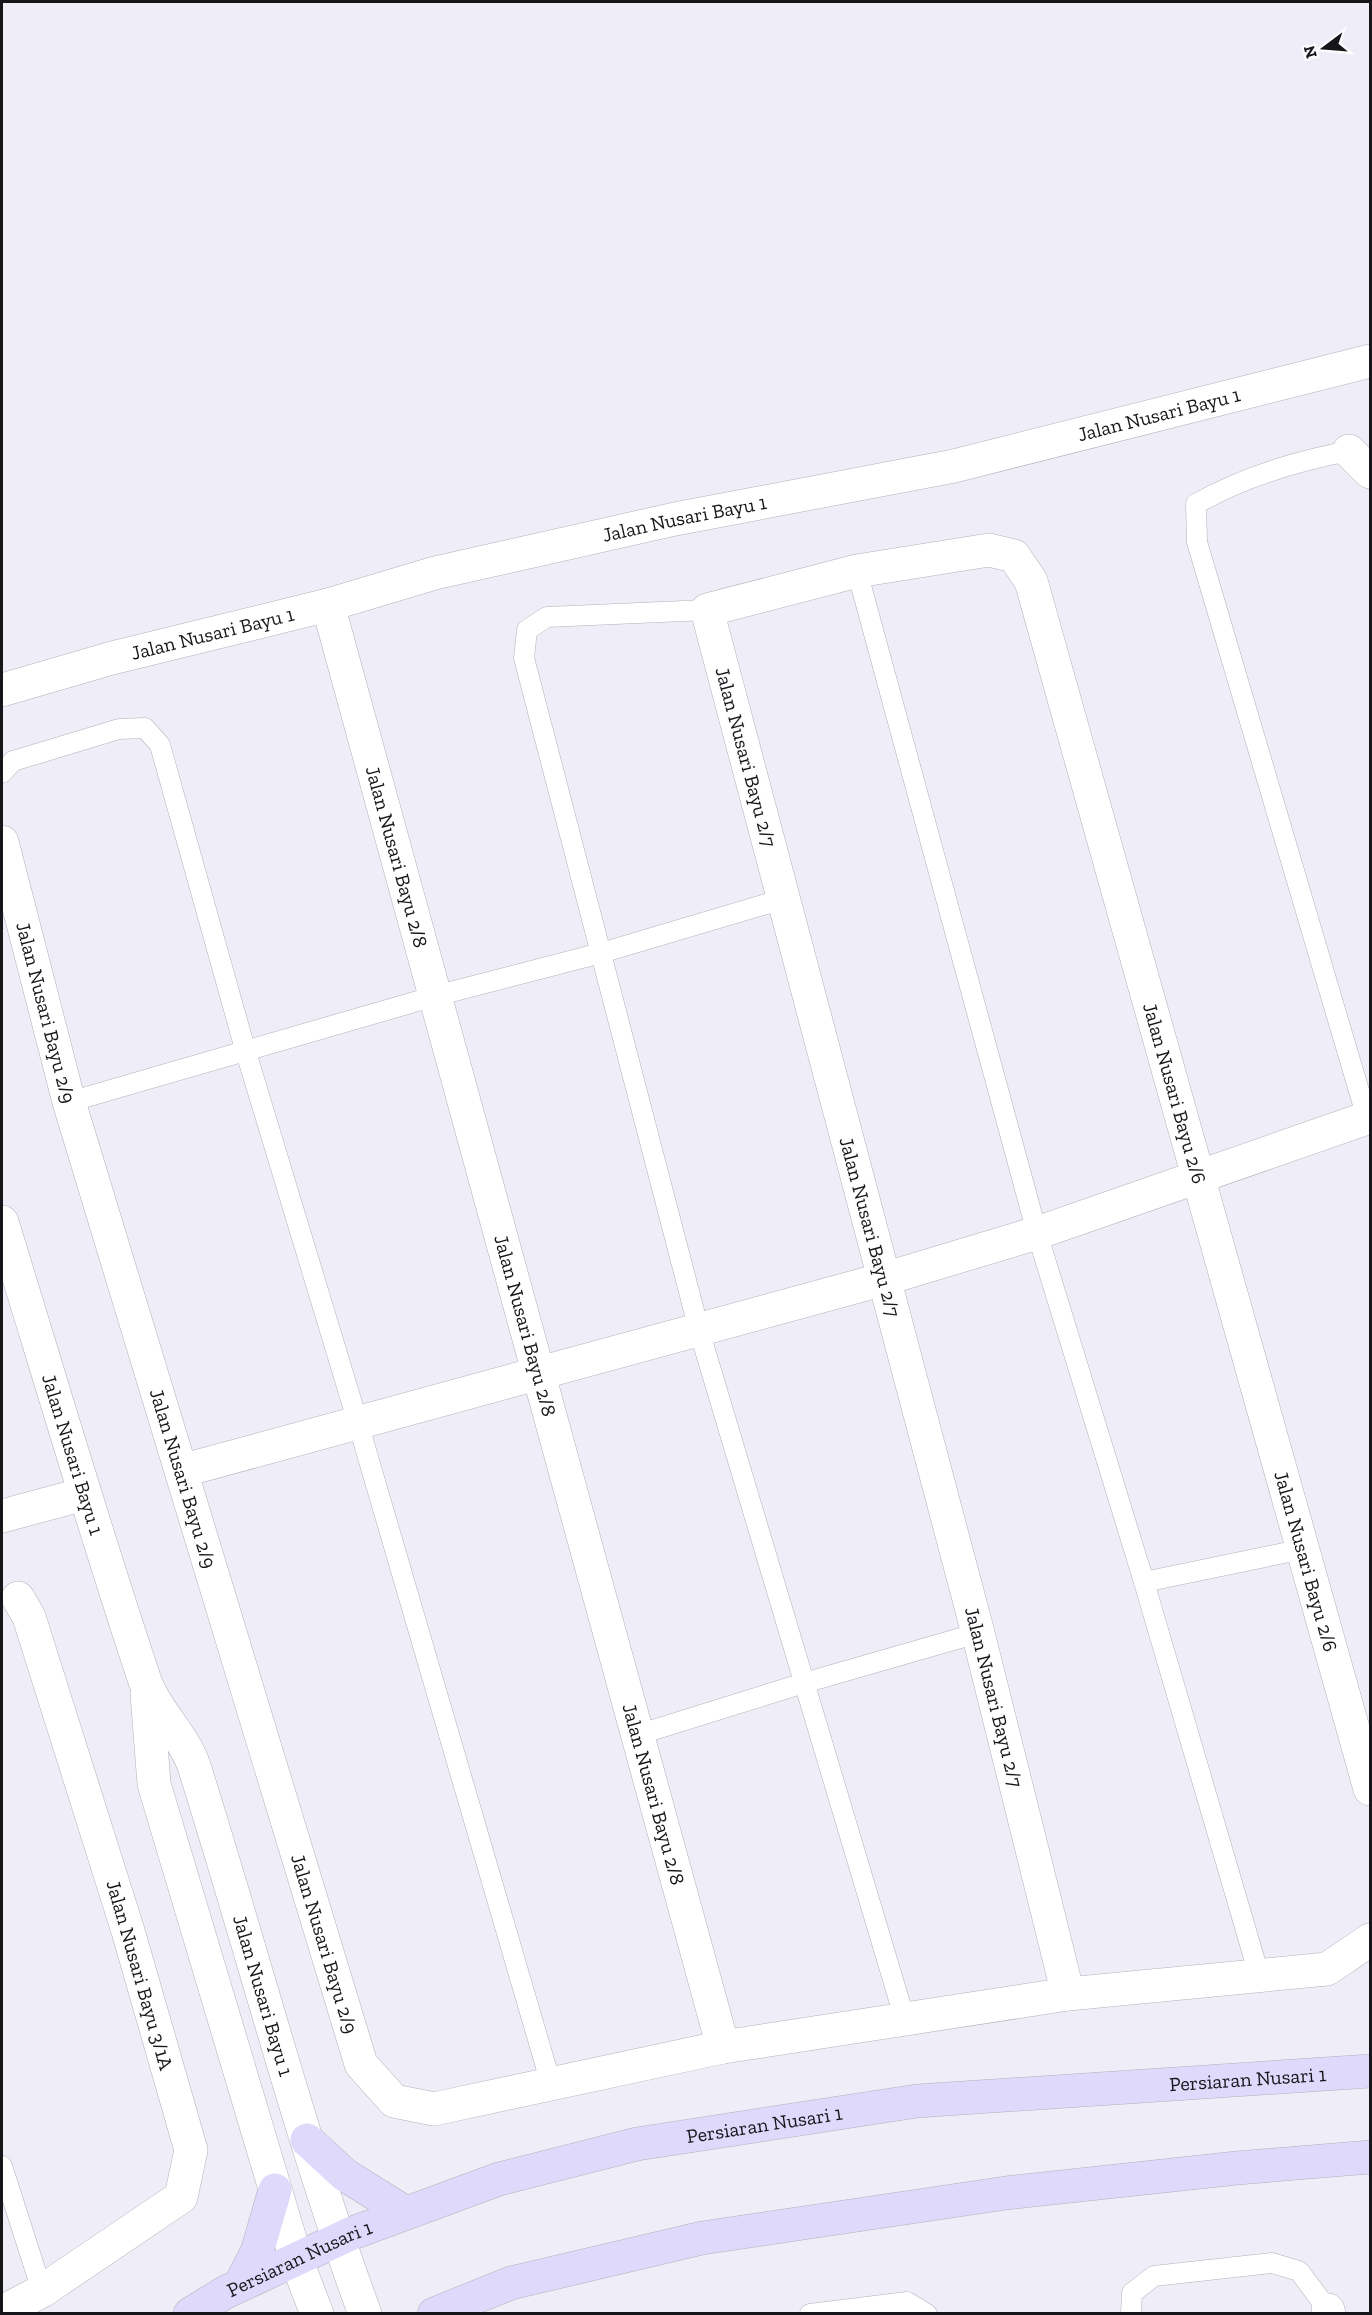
<svg xmlns="http://www.w3.org/2000/svg" width="1372" height="2315" viewBox="0 0 1372 2315" font-family="'Zilla Slab',serif">
	<style>
		.lines { fill: none; stroke-linecap: round; stroke-linejoin: round }
		.lane-casing { stroke: #b1b1b9; stroke-width: 21 }
		.street-casing { stroke: #b1b1b9; stroke-width: 34 }
		.secondary-casing { stroke: #b1b1b9; stroke-width: 34 }
		.lane { stroke: #fff; stroke-width: 20 }
		.street { stroke: #fff; stroke-width: 33 }
		.secondary { stroke: #dfd9fc; stroke-width: 33 }
		.labels { text-anchor: middle; stroke-width: 4.5; stroke-linejoin: round; paint-order: stroke }
		.street-label { font-size: 20px; fill: #161519; stroke: #fdfdfe }
	</style>
	<rect width="100%" height="100%" fill="#efeef8"/>
	<g class="lines">
		<defs>
			<g id="lane">
				<path d="M1349 451C1297 461 1243 477 1196 504L1197 542 1367 1118"/>
				<polyline points="857,571 1037,1233 1144,1582 1259,1975"/>
				<polyline points="707,610 547,617 527,630 524,658 699,1330 905,2020"/>
				<polyline points="2,773 13,761 119,729 145,728 160,745 245,1049 358,1423 551,2084"/>
				<polyline points="69,1102 435,996 601,953 783,899"/>
				<polyline points="1144,1582 1303,1549"/>
				<polyline points="637,1735 804,1683 978,1633"/>
				<polyline points="2,2166 42,2291"/>
				<polyline points="810,2314 907,2302 927,2314"/>
				<polyline points="1131,2314 1132,2293 1154,2276 1272,2263 1299,2271 1328,2310"/>
			</g>
			<g id="street">
				<polyline points="1349,451 1370,472"/>
				<path id="s1" d="M328 605 723 2047"/>
				<path id="s2" d="M2 690 112 658 328 605 435 573 675 519 954 466 1370 361"/>
				<path id="s3" d="M2 842 69 1102 361 2064 394 2101 434 2109 723 2047 1068 1994 1327 1969 1370 1940"/>
				<path id="s4" d="M2 1222C49 1375 94 1529 145 1681 156 1712 184 1736 194 1766 252 1949 299 2134 365 2314"/>
				<polyline points="181,1471 884,1279 1037,1233 1370,1117"/>
				<polyline points="2,1516 84,1494"/>
				<polyline points="147,1694 154,1784 296,2259 317,2314"/>
				<path id="s5" d="M1068 1994 978 1633 707 610 857 571 989 550 1014 556 1031 581 1370 1789"/>
				<polyline points="1328,2310 1329,2314"/>
				<polyline points="2,2312 42,2291 181,2197 191,2150 128,1931 29,1617 18,1598"/>
			</g>
			<g id="secondary">
				<polyline points="307,2140 345,2175 406,2213"/>
				<polyline points="240,2285 257,2252 275,2190"/>
				<path id="s6" d="M190 2314 226 2292 350 2234 499 2179 637 2144 917 2101 1370 2071"/>
				<polyline points="434,2314 511,2283 702,2238 1006,2193 1237,2168 1370,2157"/>
			</g>
		</defs>
		<!-- lane casing -->
		<use href="#lane" class="lane-casing"/>
		<!-- street casing -->
		<use href="#street" class="street-casing"/>
		<!-- secondary casing -->
		<use href="#secondary" class="secondary-casing"/>
		<!-- lane -->
		<use href="#lane" class="lane"/>
		<!-- street -->
		<use href="#street" class="street"/>
		<!-- secondary -->
		<use href="#secondary" class="secondary"/>
	</g>
	<g class="labels">
		<!-- street labels -->
		<g class="street-label">
			<text dy="7" stroke="none"><textPath href="#s2" startOffset="1190">Jalan Nusari Bayu 1</textPath></text>
			<text dy="7" stroke="none"><textPath href="#s2" startOffset="704">Jalan Nusari Bayu 1</textPath></text>
			<text dy="7" stroke="none"><textPath href="#s2" startOffset="218">Jalan Nusari Bayu 1</textPath></text>
			<text transform="translate(746 757) rotate(75)" y="7">Jalan Nusari Bayu 2/7</text>
			<text dy="7" stroke="none"><textPath href="#s1" startOffset="261">Jalan Nusari Bayu 2/8</textPath></text>
			<text dy="7" stroke="none"><textPath href="#s3" startOffset="176">Jalan Nusari Bayu 2/9</textPath></text>
			<text dy="7" stroke="none"><textPath href="#s5" startOffset="2307">Jalan Nusari Bayu 2/6</textPath></text>
			<text transform="translate(870 1227) rotate(75)" y="7">Jalan Nusari Bayu 2/7</text>
			<text dy="7" stroke="none"><textPath href="#s1" startOffset="747">Jalan Nusari Bayu 2/8</textPath></text>
			<text dy="7" stroke="none"><textPath href="#s4" startOffset="243">Jalan Nusari Bayu 1</textPath></text>
			<text dy="7" stroke="none"><textPath href="#s3" startOffset="662">Jalan Nusari Bayu 2/9</textPath></text>
			<text dy="7" stroke="none"><textPath href="#s5" startOffset="2793">Jalan Nusari Bayu 2/6</textPath></text>
			<text transform="translate(994 1697) rotate(76)" y="7">Jalan Nusari Bayu 2/7</text>
			<text dy="7" stroke="none"><textPath href="#s1" startOffset="1233">Jalan Nusari Bayu 2/8</textPath></text>
			<text dy="7" stroke="none"><textPath href="#s3" startOffset="1148">Jalan Nusari Bayu 2/9</textPath></text>
			<text transform="translate(140 1975) rotate(74)" y="7">Jalan Nusari Bayu 3/1A</text>
			<text dy="7" stroke="none"><textPath href="#s4" startOffset="819">Jalan Nusari Bayu 1</textPath></text>
			<text dy="7" stroke="none"><textPath href="#s6" startOffset="1095">Persiaran Nusari 1</textPath></text>
			<text dy="7" stroke="none"><textPath href="#s6" startOffset="609">Persiaran Nusari 1</textPath></text>
			<text dy="7" stroke="none"><textPath href="#s6" startOffset="123">Persiaran Nusari 1</textPath></text>
		</g>
	</g>
	<!-- border -->
	<rect width="1372" height="2315" fill="none" stroke="#161519" stroke-width="6"/>
	<!-- north arrow -->
	<g transform="translate(1324 48) rotate(254)" stroke="#fdfdfe" stroke-width="4.5" paint-order="stroke">
	<path d="M0-4.5L10 22L0 15L-10 22Z" fill="#161519"/>
	<text y="-9" font-size="16" font-weight="bold" text-anchor="middle" fill="#161519">N</text>
	</g>
</svg>
